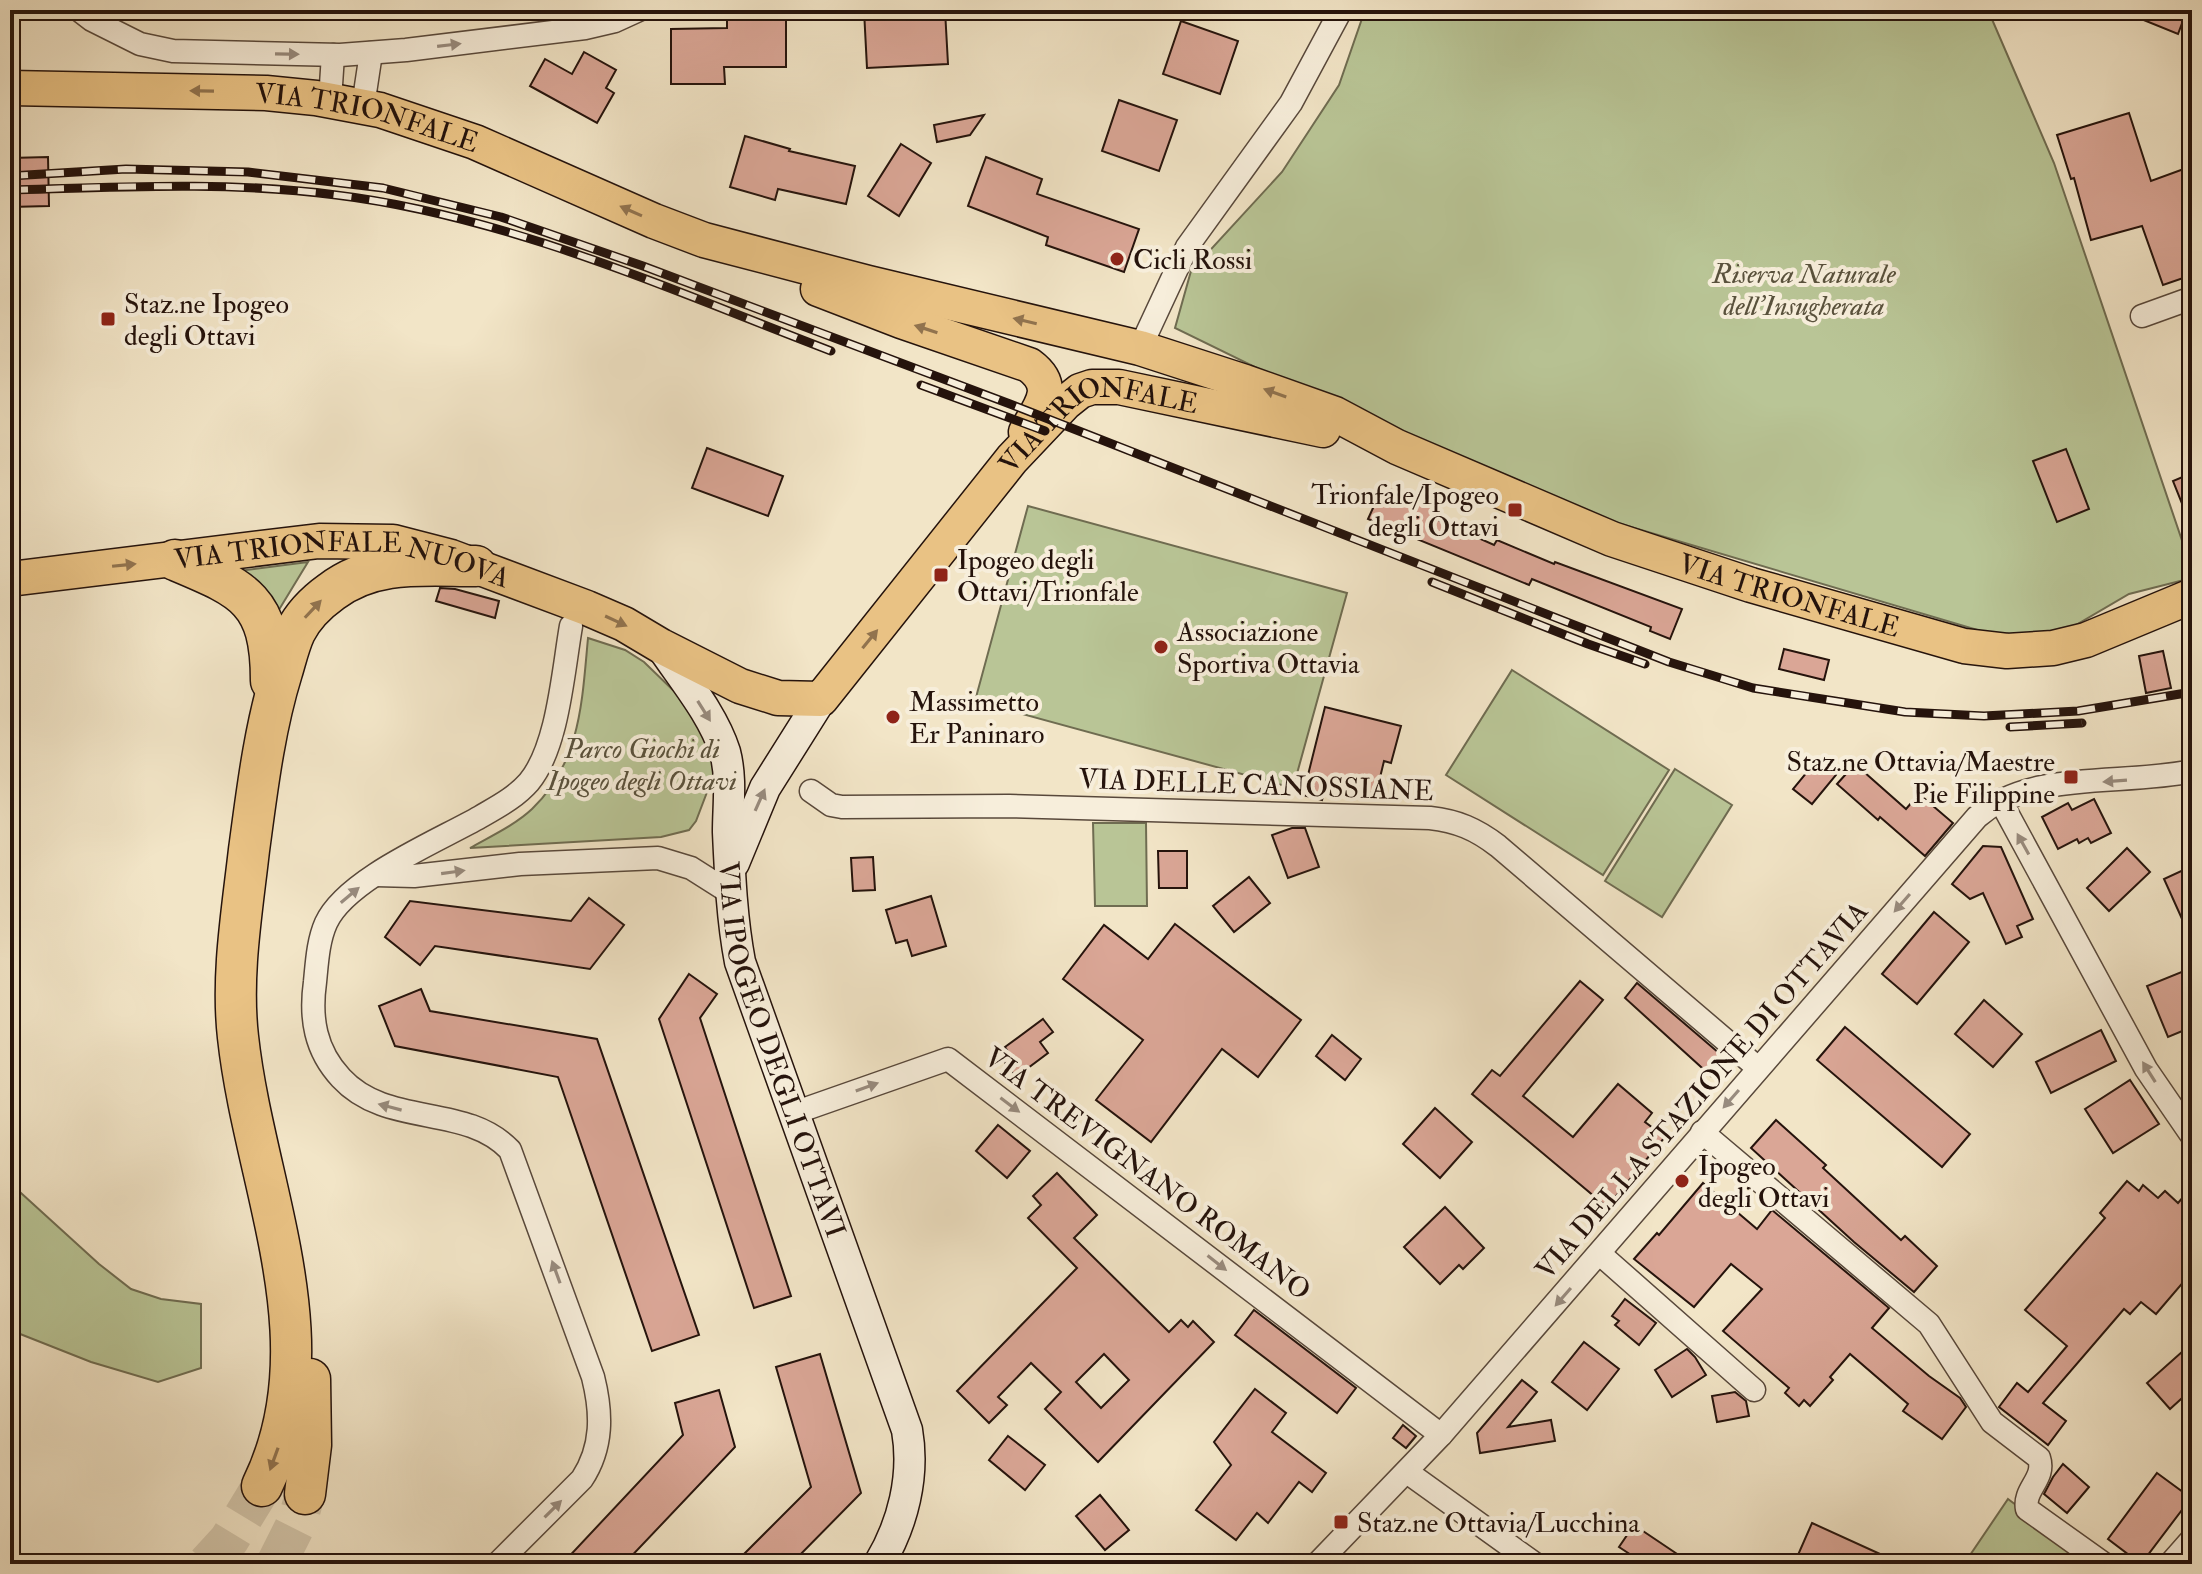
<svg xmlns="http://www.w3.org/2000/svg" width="2202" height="1574" viewBox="0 0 2202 1574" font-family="'IM FELL Double Pica',serif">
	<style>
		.green { fill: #b9c596; stroke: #6f6c51; stroke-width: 2 }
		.building { fill: #daa696; stroke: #25130c; stroke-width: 2; fill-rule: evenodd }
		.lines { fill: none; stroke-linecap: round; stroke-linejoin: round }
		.highway-tunnel { stroke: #d3c6ab; stroke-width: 40; stroke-dasharray: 40 20; stroke-linecap: butt }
		.street-casing { stroke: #58483b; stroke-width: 25 }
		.secondary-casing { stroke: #25130c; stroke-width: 33 }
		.primary-casing { stroke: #25130c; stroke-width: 37 }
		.highway-casing { stroke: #25130c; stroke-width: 43 }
		.street { stroke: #f7eedb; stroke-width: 22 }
		.secondary { stroke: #f7eedb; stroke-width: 30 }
		.primary { stroke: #e9c284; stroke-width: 34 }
		.highway { stroke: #e9c284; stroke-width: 40 }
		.rail-casing { stroke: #25130c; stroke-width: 9 }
		.rail { stroke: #f7eedb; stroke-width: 6; stroke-dasharray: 18; stroke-linecap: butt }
		.oneway { fill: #988b7e }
		.oneway2 { fill: #91734e }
		.poi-dot { fill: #8f2418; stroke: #f7eedb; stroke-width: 3 }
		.labels { text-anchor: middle; stroke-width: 8; stroke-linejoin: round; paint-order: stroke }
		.street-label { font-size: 28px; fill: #25130c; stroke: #f7eedb }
		.poi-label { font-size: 28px; fill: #25130c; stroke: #f7eedb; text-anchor: start }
		.park-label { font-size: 28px; font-style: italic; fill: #59513c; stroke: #f7eedb }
	</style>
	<rect width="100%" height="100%" fill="#f2e5c7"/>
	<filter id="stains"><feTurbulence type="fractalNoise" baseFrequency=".0025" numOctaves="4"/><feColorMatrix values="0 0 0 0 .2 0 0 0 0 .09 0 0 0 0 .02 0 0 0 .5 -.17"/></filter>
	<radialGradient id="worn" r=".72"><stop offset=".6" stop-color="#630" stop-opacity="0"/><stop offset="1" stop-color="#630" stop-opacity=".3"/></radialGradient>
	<!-- green -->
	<g class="green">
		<polygon points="1365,10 1988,10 2054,163 2192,570 2192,578 2129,594 2069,629 2001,637 1584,513 1312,395 1175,328 1191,271 1282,172 1339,85"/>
		<polygon points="1028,506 1347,593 1293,788 975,701"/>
		<polygon points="308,562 277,613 231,572"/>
		<path d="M588 638 625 650 644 662 677 694 713 742 717 766 696 821 689 830 661 837 470 848C491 836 515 825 532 809 581 762 582 701 588 638Z"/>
		<polygon points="1512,670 1669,770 1603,875 1446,775"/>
		<polygon points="1675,769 1732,805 1662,917 1605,881"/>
		<polygon points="1093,823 1146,823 1147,906 1095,906"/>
		<polygon points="10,1183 99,1264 131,1289 161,1299 201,1304 201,1368 158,1382 91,1362 10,1330"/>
		<polygon points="2008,1499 2095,1564 1964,1564"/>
	</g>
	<!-- building -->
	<g class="building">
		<polygon points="864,10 945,10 948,64 867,68"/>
		<polygon points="2119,10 2187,10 2178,34"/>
		<polygon points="727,12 786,12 786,67 724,67 725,84 671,84 671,29 727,28"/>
		<polygon points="1181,21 1238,41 1220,94 1163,74"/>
		<polygon points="584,52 616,70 606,88 614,93 597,123 530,86 545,59 572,74"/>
		<polygon points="1119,100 1177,120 1159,171 1102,151"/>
		<polygon points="2129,113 2151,181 2192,166 2192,275 2163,285 2142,226 2091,240 2074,178 2071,179 2057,135"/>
		<polygon points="984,115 970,135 937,142 934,125"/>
		<polygon points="745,136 790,149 789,151 855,166 846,204 778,189 775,200 730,187"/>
		<polygon points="901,144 931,163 899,216 868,196"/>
		<polygon points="48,157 49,206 10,207 10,158"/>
		<polygon points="986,157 1042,179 1037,194 1139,229 1124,272 1046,245 1048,237 968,206"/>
		<polygon points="707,448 783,476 768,516 692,488"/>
		<polygon points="2066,449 2089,509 2057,522 2033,461"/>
		<polygon points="2192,473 2192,526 2191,526 2173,481"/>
		<polygon points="1383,486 1440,510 1436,519 1494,545 1497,540 1554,564 1555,562 1682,609 1670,639 1650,631 1651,627 1532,579 1529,585 1368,519"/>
		<polygon points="440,588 455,589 499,601 495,618 436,601"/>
		<polygon points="1784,649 1829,660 1824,680 1779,669"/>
		<polygon points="2163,651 2171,688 2146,693 2139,656"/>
		<polygon points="1325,707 1401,726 1391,763 1384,761 1376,794 1327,782 1322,800 1303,795"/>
		<polygon points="1817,760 1836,775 1812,804 1793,789"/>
		<polygon points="1855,764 1906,809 1919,794 1953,823 1925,856 1880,817 1878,820 1837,784"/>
		<polygon points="2094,799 2111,833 2091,843 2088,838 2079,843 2077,839 2058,849 2042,817 2068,803 2072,810"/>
		<polygon points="1292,828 1305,828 1319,867 1288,878 1272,835"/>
		<polygon points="1983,846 2001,847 2033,919 2017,926 2022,937 2006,944 1983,893 1970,899 1952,884"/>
		<polygon points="2127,848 2150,872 2109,911 2087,888"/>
		<polygon points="1158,851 1187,851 1187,888 1159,888"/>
		<polygon points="873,857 875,890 853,891 851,858"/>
		<polygon points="2192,866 2192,941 2164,879"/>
		<polygon points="1249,877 1270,903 1234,932 1213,906"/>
		<polygon points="931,896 946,946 912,956 907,940 896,943 886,910"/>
		<polygon points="589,898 624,925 590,969 435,946 420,965 385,937 410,901 571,921"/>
		<polygon points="1934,912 1969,942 1917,1004 1882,974"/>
		<polygon points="1175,924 1301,1020 1258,1077 1222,1049 1151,1142 1096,1100 1143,1040 1063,979 1104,925 1148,959"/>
		<polygon points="2184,971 2192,991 2192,1027 2168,1037 2147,986"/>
		<polygon points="689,974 717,994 700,1018 791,1296 754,1308 659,1019"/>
		<polygon points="1580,981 1603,1000 1523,1096 1573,1137 1618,1084 1652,1113 1645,1122 1665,1137 1607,1207 1472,1094 1492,1070 1500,1076"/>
		<polygon points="1637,983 1726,1059 1711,1076 1625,998"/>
		<polygon points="421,989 430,1011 597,1039 699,1335 652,1351 558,1077 395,1046 379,1006"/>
		<polygon points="1984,1000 2022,1034 1993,1067 1955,1034"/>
		<polygon points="1043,1019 1053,1032 1040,1042 1048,1053 1016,1077 1003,1060 1010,1055 1005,1047"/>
		<polygon points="1845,1027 1970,1134 1942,1167 1817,1060"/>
		<polygon points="2101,1030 2116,1061 2051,1093 2036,1062"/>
		<polygon points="1332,1035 1361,1059 1345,1080 1316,1056"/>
		<polygon points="2130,1080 2159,1124 2113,1153 2085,1109"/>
		<polygon points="1435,1108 1472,1142 1440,1178 1403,1144"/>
		<polygon points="1776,1120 1826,1165 1823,1168 1901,1240 1905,1236 1937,1266 1914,1292 1854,1242 1751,1148"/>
		<polygon points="998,1125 1030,1151 1007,1178 976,1151"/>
		<path d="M1057 1173 1097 1215 1074 1238 1169 1332 1181 1320 1188 1327 1193 1321 1214 1342 1098 1462 1045 1409 1061 1392 1031 1363 998 1397 1007 1405 989 1423 957 1391 1077 1268 1028 1218 1041 1205 1033 1196ZM1104 1354 1129 1380 1101 1408 1076 1382Z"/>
		<polygon points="2127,1181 2139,1191 2143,1185 2158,1198 2165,1191 2178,1203 2192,1187 2192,1232 2182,1244 2192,1253 2192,1272 2156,1314 2141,1302 2130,1314 2124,1309 2043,1403 2066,1421 2048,1445 1999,1407 2017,1383 2028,1392 2067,1346 2025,1310 2105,1218 2100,1213"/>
		<polygon points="1703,1183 1757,1229 1772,1210 1889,1308 1872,1328 1929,1376 1960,1398 1966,1407 1942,1439 1903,1411 1908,1404 1850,1354 1830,1377 1833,1380 1810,1406 1804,1400 1799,1406 1785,1393 1789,1388 1723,1331 1762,1289 1731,1264 1694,1307 1634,1259 1657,1233 1659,1235"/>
		<polygon points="1445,1207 1484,1248 1463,1269 1459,1265 1440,1284 1404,1247"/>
		<polygon points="1625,1299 1656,1323 1639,1345 1615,1325 1619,1321 1612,1316"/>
		<polygon points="1254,1310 1356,1388 1337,1413 1235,1335"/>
		<polygon points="1584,1342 1619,1369 1587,1410 1552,1382"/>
		<polygon points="2192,1343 2192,1389 2170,1409 2147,1383"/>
		<polygon points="1687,1349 1695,1357 1706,1375 1672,1397 1655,1370"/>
		<polygon points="820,1354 861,1493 791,1564 734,1564 811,1487 776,1367"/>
		<polygon points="1522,1380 1537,1392 1508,1427 1551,1420 1555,1441 1480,1453 1477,1433"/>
		<polygon points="1255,1389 1286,1413 1272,1432 1326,1473 1312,1492 1299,1482 1268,1523 1257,1513 1236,1540 1196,1510 1231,1465 1214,1442"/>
		<polygon points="719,1390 735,1447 624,1564 562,1564 683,1435 675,1403"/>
		<polygon points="1735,1392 1746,1401 1749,1416 1717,1422 1712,1396"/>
		<polygon points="1403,1425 1416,1436 1406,1448 1393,1438"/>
		<polygon points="1008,1436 1045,1465 1025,1490 989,1460"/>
		<polygon points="2063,1464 2089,1487 2067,1513 2044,1494 2053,1477"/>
		<polygon points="2157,1473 2191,1498 2141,1564 2108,1539"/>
		<polygon points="1100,1495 1129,1530 1105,1550 1076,1516"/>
		<polygon points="1812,1523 1902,1564 1794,1564"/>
		<polygon points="1634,1525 1692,1564 1645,1564 1619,1547"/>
	</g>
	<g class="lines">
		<!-- highway-tunnel -->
		<g class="highway-tunnel">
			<polyline points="207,1564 229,1540 262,1486"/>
			<polyline points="276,1564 298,1520 305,1494"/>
		</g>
		<defs>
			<g id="street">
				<polyline points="79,10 92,20 140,44 173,51 340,55 406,50 585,28 615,21 639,10"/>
				<polyline points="330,100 333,55"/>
				<polyline points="363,106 371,53"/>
				<polyline points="2142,316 2192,298"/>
				<polyline points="1140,348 1187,247 1291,103 1341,10"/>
				<path d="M811 791 831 805 842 807 1009 806 1430 818C1457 821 1476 829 1498 846L1758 1068"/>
				<polyline points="2000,800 2146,1069 2192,1136"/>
				<polyline points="376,875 414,876 520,864 658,858 691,868 732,894"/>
				<polyline points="794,1113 948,1059 1441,1435"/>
				<path d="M1702 1132 1929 1324 1992 1422 2039 1458C2046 1479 2023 1489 2027 1509L2104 1564"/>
				<polyline points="1600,1254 1754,1390"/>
				<polyline points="1407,1472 1535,1564"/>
				<path d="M497 1564 582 1479C603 1447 602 1413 593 1377L510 1150C465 1103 387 1128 341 1078 315 1050 310 1018 315 982 317 962 318 941 326 923 346 879 438 841 480 817 497 807 515 798 529 782 558 747 563 672 571 626"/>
				<path d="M1317 1564 1441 1435 1977 817C2032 769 2123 786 2192 771"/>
				<polyline points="2170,1564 2192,1539"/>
			</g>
			<g id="secondary">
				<path id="s1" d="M661 646C683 679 713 714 725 752 732 779 728 805 728 832 730 876 732 920 740 962L907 1430C915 1476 903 1524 879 1564"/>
				<polyline points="734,863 765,788 821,699"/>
			</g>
			<g id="primary">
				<path id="s2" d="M10 88 266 93 316 98 380 110 475 142 654 221 704 240 868 283 1140 348 1245 382 1335 414 1397 447 1612 539 1751 585 1964 646 2007 651 2053 648 2086 640 2192 596"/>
				<path d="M818 289 901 321 1029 365C1059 387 1040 407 1026 432"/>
				<path id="s3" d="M10 579 319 541 393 542 451 557 587 608 624 624 661 646 740 686 778 698 821 699 1012 459 1065 403 1080 391 1092 387H1119L1323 430"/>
			</g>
			<g id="highway">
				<path d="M175 560C244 589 271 599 271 681"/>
				<path d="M262 1486C333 1341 254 1185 238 1037 231 975 242 912 249 850 257 791 264 730 282 672 286 659 289 645 295 632 303 616 317 602 331 592 374 559 425 566 476 566"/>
				<polyline points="305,1494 311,1445 310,1379"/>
			</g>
		</defs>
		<!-- street casing -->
		<use href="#street" class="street-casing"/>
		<!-- secondary casing -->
		<use href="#secondary" class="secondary-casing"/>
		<!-- primary casing -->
		<use href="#primary" class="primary-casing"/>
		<!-- highway casing -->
		<use href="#highway" class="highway-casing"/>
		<!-- street -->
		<use href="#street" class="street"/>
		<!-- secondary -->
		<use href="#secondary" class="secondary"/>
		<!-- primary -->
		<use href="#primary" class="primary"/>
		<!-- highway -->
		<use href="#highway" class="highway"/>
		<defs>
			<g id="rail">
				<polyline points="10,176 126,169 248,172 383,188 501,217 643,266 1010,404 1669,662 1753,688 1905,712 1984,716 2078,711 2192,692"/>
				<path d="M10 190C119 187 228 181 336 195 508 216 671 290 831 351"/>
				<polyline points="921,385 1045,431"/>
				<polyline points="1432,582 1588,644 1645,664"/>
				<polyline points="2010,727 2082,723"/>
			</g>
		</defs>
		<!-- rail casing -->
		<use href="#rail" class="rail-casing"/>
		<!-- rail -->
		<use href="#rail" class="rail"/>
	</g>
	<!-- one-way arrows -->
	<defs><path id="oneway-solid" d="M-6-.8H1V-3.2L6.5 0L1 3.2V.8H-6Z" transform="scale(2)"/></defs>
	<g class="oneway">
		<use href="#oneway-solid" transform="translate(449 45) rotate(-7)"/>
		<use href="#oneway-solid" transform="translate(287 54) rotate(1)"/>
		<use href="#oneway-solid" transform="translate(704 711) rotate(58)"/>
		<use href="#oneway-solid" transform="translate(2115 781) rotate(176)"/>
		<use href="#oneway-solid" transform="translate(760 800) rotate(-66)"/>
		<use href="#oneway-solid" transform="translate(2023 844) rotate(-119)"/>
		<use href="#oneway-solid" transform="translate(453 872) rotate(-8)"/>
		<use href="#oneway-solid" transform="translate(350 895) rotate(-40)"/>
		<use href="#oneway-solid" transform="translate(1902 903) rotate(131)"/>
		<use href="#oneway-solid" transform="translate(2149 1072) rotate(-122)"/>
		<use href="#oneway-solid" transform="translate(867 1087) rotate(-20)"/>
		<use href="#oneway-solid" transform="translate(1731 1099) rotate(131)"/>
		<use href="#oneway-solid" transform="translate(1010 1105) rotate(37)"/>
		<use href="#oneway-solid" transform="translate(390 1107) rotate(-165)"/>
		<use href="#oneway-solid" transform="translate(1217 1263) rotate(38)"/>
		<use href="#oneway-solid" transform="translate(556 1272) rotate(-110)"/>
		<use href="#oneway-solid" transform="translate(1563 1297) rotate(131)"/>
		<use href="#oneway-solid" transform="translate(553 1509) rotate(-45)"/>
	</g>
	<g class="oneway2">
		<use href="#oneway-solid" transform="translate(202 91) rotate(-179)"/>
		<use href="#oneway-solid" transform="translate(631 211) rotate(-156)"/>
		<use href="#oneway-solid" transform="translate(1025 321) rotate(-167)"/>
		<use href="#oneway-solid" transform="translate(926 329) rotate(-162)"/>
		<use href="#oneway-solid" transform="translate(1275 393) rotate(-160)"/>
		<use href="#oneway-solid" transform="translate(124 565) rotate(-6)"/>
		<use href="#oneway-solid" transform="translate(313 609) rotate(-47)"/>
		<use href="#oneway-solid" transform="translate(616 621) rotate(25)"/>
		<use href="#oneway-solid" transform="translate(870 639) rotate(-51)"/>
		<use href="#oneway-solid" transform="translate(274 1459) rotate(110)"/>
	</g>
	<!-- markers -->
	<g class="poi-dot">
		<circle cx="1117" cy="259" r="8"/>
		<rect x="100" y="311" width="16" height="16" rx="4"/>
		<rect x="1507" y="502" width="16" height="16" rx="4"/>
		<rect x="933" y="567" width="16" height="16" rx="4"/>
		<circle cx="1161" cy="647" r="8"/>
		<circle cx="893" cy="717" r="8"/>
		<rect x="2063" y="769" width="16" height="16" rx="4"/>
		<circle cx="1682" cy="1181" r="8"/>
		<rect x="1333" y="1514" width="16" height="16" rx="4"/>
	</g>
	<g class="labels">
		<!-- street labels -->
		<g class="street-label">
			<text dy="10" stroke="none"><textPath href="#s2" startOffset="360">VIA TRIONFALE</textPath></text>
			<text dy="10" stroke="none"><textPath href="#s3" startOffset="1254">VIA TRIONFALE</textPath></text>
			<text dy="10" stroke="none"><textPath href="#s3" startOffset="336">VIA TRIONFALE NUOVA</textPath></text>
			<text dy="10" stroke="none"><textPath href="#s2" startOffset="1866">VIA TRIONFALE</textPath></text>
			<text transform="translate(1256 784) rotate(2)" y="10">VIA DELLE CANOSSIANE</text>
			<text dy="10" stroke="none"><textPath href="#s1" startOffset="430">VIA IPOGEO DEGLI OTTAVI</textPath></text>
			<text transform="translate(1701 1090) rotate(-49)" y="10">VIA DELLA STAZIONE DI OTTAVIA</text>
			<text transform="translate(1148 1173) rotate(37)" y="10">VIA TREVIGNANO ROMANO</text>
		</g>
		<!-- poi labels -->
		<g class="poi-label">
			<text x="1133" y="269">Cicli Rossi</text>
			<text x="124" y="313">Staz.ne Ipogeo<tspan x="124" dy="32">degli Ottavi</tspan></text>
			<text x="1499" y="504" text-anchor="end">Trionfale/Ipogeo<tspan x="1499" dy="32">degli Ottavi</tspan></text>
			<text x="957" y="569">Ipogeo degli<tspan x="957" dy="32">Ottavi/Trionfale</tspan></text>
			<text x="1177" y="641">Associazione<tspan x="1177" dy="32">Sportiva Ottavia</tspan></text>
			<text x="909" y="711">Massimetto<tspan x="909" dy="32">Er Paninaro</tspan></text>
			<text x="2055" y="771" text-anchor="end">Staz.ne Ottavia/Maestre<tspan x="2055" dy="32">Pie Filippine</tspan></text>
			<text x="1698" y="1175">Ipogeo<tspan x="1698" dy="32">degli Ottavi</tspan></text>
			<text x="1357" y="1532">Staz.ne Ottavia/Lucchina</text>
		</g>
		<!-- park labels -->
		<g class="park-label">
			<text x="1804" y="283">Riserva Naturale<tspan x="1804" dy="32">dell'Insugherata</tspan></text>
			<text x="642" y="758">Parco Giochi di<tspan x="642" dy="32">Ipogeo degli Ottavi</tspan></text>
		</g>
	</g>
	<!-- margin -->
	<rect width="2202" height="1574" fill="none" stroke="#f2e5c7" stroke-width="40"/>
	<rect x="12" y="12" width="2178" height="1550" fill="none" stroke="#25130c" stroke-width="4"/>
	<rect x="20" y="20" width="2162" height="1534" fill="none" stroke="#25130c" stroke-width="2"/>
	<rect width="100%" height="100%" filter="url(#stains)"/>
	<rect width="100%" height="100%" fill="url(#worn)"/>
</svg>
